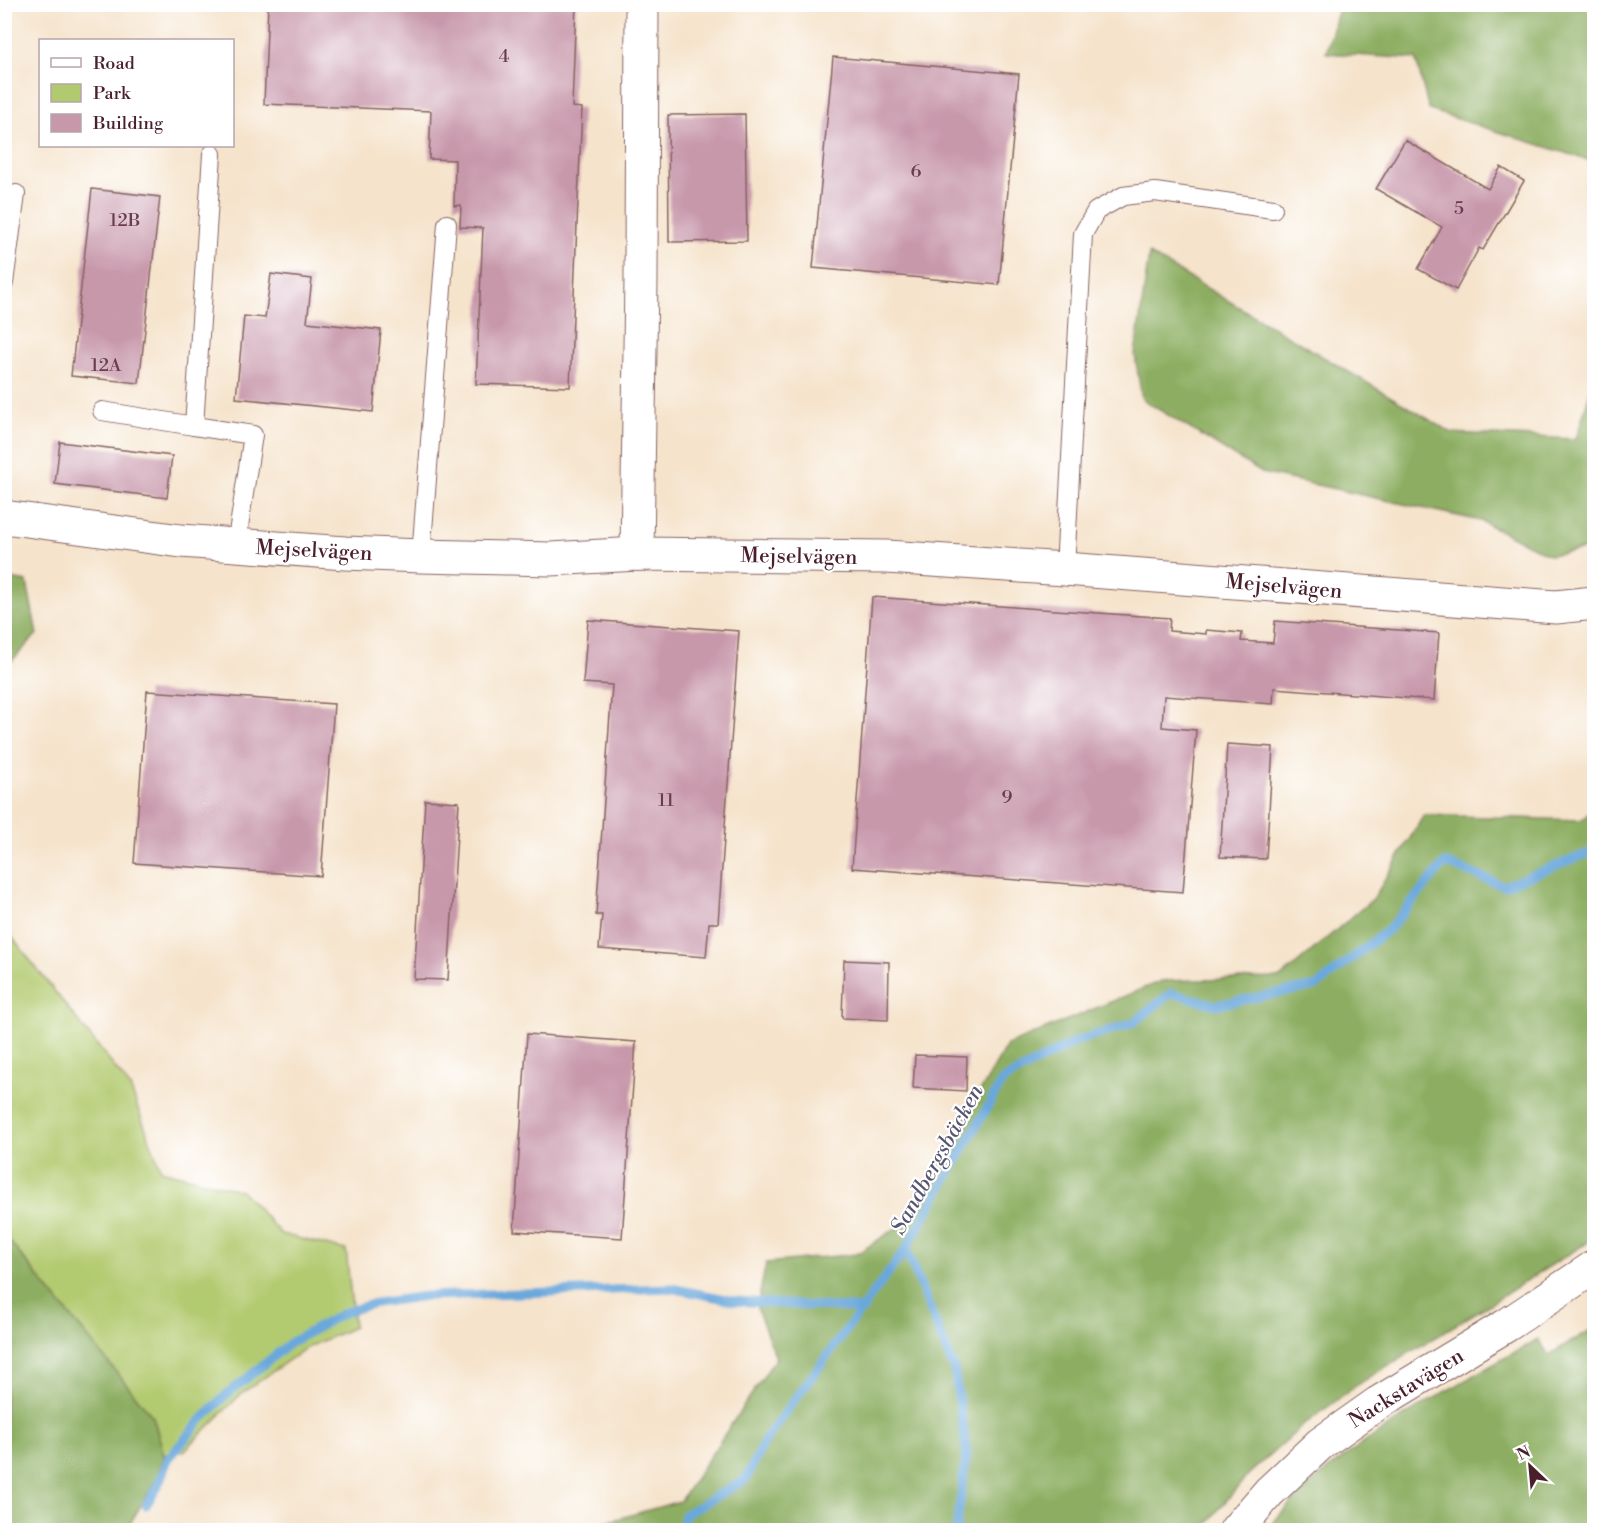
<svg xmlns="http://www.w3.org/2000/svg" width="1599" height="1535" viewBox="0 0 1599 1535" font-family="'Libre Bodoni',serif">
	<style>
		.green { fill: #b2ca6f; stroke: #7e744d; stroke-width: 1.5 }
		.forest { fill: #8dae62; stroke: #6c6646; stroke-width: 1.5 }
		.lines { fill: none; stroke-linecap: round; stroke-linejoin: round }
		.stream { stroke: #6aa8dc; stroke-width: 9 }
		.building { fill: #c797aa }
		.service-casing { stroke: #866463; stroke-width: 20 }
		.minor-casing { stroke: #866463; stroke-width: 35 }
		.tertiary-casing { stroke: #866463; stroke-width: 35 }
		.service { stroke: #fff; stroke-width: 18 }
		.minor { stroke: #fff; stroke-width: 33 }
		.tertiary { stroke: #fff; stroke-width: 33 }
		.labels { text-anchor: middle; stroke-width: 4.5; stroke-linejoin: round; paint-order: stroke }
		.number-label { font-size: 18px; fill: #693d4b }
		.street-label { font-size: 21px; fill: #4a1f2b; stroke: #fff }
		.water-label { font-size: 22px; font-style: italic; fill: #575672; stroke: #fff }
	</style>
	<rect width="100%" height="100%" fill="#fff"/>
	<filter id="ink" filterUnits="userSpaceOnUse"><feTurbulence type="fractalNoise" baseFrequency=".0167" numOctaves="2"/><feDisplacementMap in="SourceGraphic" scale="12" xChannelSelector="R" yChannelSelector="G"/><feConvolveMatrix kernelMatrix="1 2 1 2 8 2 1 2 1" color-interpolation-filters="sRGB"/></filter>
	<filter id="wash" filterUnits="userSpaceOnUse"><feTurbulence type="fractalNoise" baseFrequency=".008" numOctaves="4" result="noise"/><feDisplacementMap in="SourceGraphic" scale="24" xChannelSelector="R" yChannelSelector="G"/><feGaussianBlur stdDeviation="1.35" result="paint"/><feColorMatrix in="noise" values="0 0 0 0 0 0 0 0 0 0 0 0 0 0 0 0 0 1.4 0 .05"/><feComposite in="paint" operator="in"/></filter>
	<g filter="url(#wash)">
		<rect width="100%" height="100%" fill="#f5e3cb"/>
		<!-- green -->
		<polygon class="green" points="4,927 130,1087 161,1170 242,1191 281,1234 346,1250 354,1327 306,1348 241,1394 184,1451 164,1455 153,1417 5,1236"/>
		<!-- forest -->
		<g class="forest">
			<polygon points="1452,4 1594,5 1594,162 1429,110 1416,59 1326,53 1340,5 1386,5 1441,12"/>
			<polygon points="1149,254 1452,433 1576,439 1594,380 1594,548 1549,555 1481,521 1262,473 1142,399 1135,355"/>
			<polygon points="5,578 27,582 37,634 5,668"/>
			<polygon points="1594,809 1594,1238 1490,1304 1364,1380 1301,1427 1249,1474 1201,1530 578,1530 680,1501 776,1358 757,1308 766,1263 857,1254 904,1223 1007,1045 1161,981 1280,978 1374,898 1424,815 1581,820"/>
			<polygon points="5,1236 153,1417 164,1455 157,1479 126,1530 5,1530"/>
			<path d="M1594 1328V1526L1588 1530H1267C1337 1444 1444 1394 1538 1339L1549 1355Z"/>
		</g>
		<g class="lines">
			<!-- stream -->
			<g class="stream">
				<polyline points="146,1505 157,1488 168,1459 201,1420 224,1397 290,1343 345,1312 376,1303 426,1296 671,1288 735,1301 864,1309"/>
				<polyline points="681,1530 684,1515 746,1479 765,1440 906,1249"/>
				<polyline points="956,1530 967,1453 954,1369 906,1249 1003,1080 1077,1041 1133,1023 1171,993 1216,1005 1317,986 1389,929 1445,863 1504,886 1594,851"/>
			</g>
		</g>
		<g id="blocks">
			<!-- building -->
			<g class="building">
				<polygon points="268,5 576,5 572,107 582,108 570,387 476,384 483,228 460,227 461,205 454,206 455,160 429,159 431,111 264,104"/>
				<polygon points="833,57 1019,74 999,285 813,268"/>
				<polygon points="745,114 747,241 669,242 668,115"/>
				<polygon points="1405,140 1488,189 1501,167 1524,181 1483,250 1479,248 1456,290 1418,269 1442,227 1376,189"/>
				<polygon points="92,189 160,197 139,383 71,376"/>
				<polygon points="271,274 312,279 307,322 381,330 373,412 236,398 244,316 265,318"/>
				<polygon points="60,442 172,456 167,498 55,484"/>
				<polygon points="872,597 1170,618 1169,631 1206,634 1206,630 1242,633 1241,641 1273,643 1275,621 1439,633 1434,700 1274,688 1273,704 1164,696 1162,727 1196,730 1183,892 852,868"/>
				<polygon points="588,620 739,631 718,923 709,923 706,957 599,949 602,915 596,915 612,685 583,683"/>
				<polygon points="147,691 334,704 321,876 134,863"/>
				<polygon points="1227,744 1273,747 1266,859 1220,857"/>
				<polygon points="425,800 459,802 448,980 414,979"/>
				<polygon points="844,960 889,962 888,1020 842,1018"/>
				<polygon points="527,1034 636,1042 622,1238 514,1231"/>
				<polygon points="915,1055 967,1057 966,1091 913,1088"/>
			</g>
		</g>
	</g>
	<g filter="url(#ink)">
		<use href="#blocks" fill-opacity="0" stroke="#866463" stroke-width="1.5"/>
		<g class="lines">
			<defs>
				<g id="service">
					<polyline points="212,154 194,426 253,435 236,546"/>
					<polyline points="4,283 16,194"/>
					<polyline points="102,411 194,426"/>
					<polyline points="421,556 447,224"/>
					<polyline points="1065,569 1083,234 1096,211 1123,196 1155,192 1273,209"/>
				</g>
				<g id="minor">
					<polyline points="4,517 181,541 345,553 421,556 551,559 637,554 887,557 1065,569 1556,607 1594,603"/>
					<polyline points="637,554 641,279 642,4"/>
				</g>
				<polyline id="tertiary" points="1236,1530 1269,1492 1320,1444 1378,1403 1507,1325 1594,1267"/>
			</defs>
			<!-- service casing -->
			<use href="#service" class="service-casing"/>
			<!-- minor casing -->
			<use href="#minor" class="minor-casing"/>
			<!-- tertiary casing -->
			<use href="#tertiary" class="tertiary-casing"/>
			<!-- service -->
			<use href="#service" class="service"/>
			<!-- minor -->
			<use href="#minor" class="minor"/>
			<!-- tertiary -->
			<use href="#tertiary" class="tertiary"/>
		</g>
	</g>
	<g class="labels">
		<!-- number labels -->
		<g class="number-label">
			<text x="504" y="62">4</text>
			<text x="916" y="177">6</text>
			<text x="1459" y="214">5</text>
			<text x="125" y="226">12B</text>
			<text x="106" y="371">12A</text>
			<text x="1007" y="803">9</text>
			<text x="666" y="806">11</text>
		</g>
		<!-- street labels -->
		<g class="street-label">
			<text transform="translate(314 550) rotate(3)" y="7">Mejselvägen</text>
			<text transform="translate(799 556) rotate(1)" y="7">Mejselvägen</text>
			<text transform="translate(1284 586) rotate(5)" y="7">Mejselvägen</text>
			<text transform="translate(1406 1388) rotate(-32)" y="7">Nackstavägen</text>
		</g>
		<!-- water labels -->
		<g class="water-label">
			<text transform="translate(936 1159) rotate(-61)" y="8">Sandbergsbäcken</text>
		</g>
	</g>
	<!-- margin -->
	<rect width="1599" height="1535" fill="none" stroke="#fff" stroke-width="24"/>
	<!-- legend -->
	<rect x="39" y="39" width="195" height="108" fill="#ffffff" stroke="#b7a5aa" stroke-width="1.5"/>
	<rect x="51" y="58" width="30" height="9" fill="#ffffff" stroke="#b7a5aa" stroke-width="1.5"/>
	<text x="93" y="69" font-size="18" fill="#4a1f2b">Road</text>
	<rect x="51" y="84" width="30" height="18" fill="#b2ca6f" stroke="#b7a5aa" stroke-width="1.5"/>
	<text x="93" y="99" font-size="18" fill="#4a1f2b">Park</text>
	<rect x="51" y="114" width="30" height="18" fill="#c797aa" stroke="#b7a5aa" stroke-width="1.5"/>
	<text x="93" y="129" font-size="18" fill="#4a1f2b">Building</text>
	<!-- north arrow -->
	<g transform="translate(1530 1466) rotate(334)" stroke="#ffffff" stroke-width="4.5" paint-order="stroke">
	<path d="M0-4.5L10 22L0 15L-10 22Z" fill="#4a1f2b"/>
	<text y="-9" font-size="16" font-weight="bold" text-anchor="middle" fill="#4a1f2b">N</text>
	</g>
</svg>
